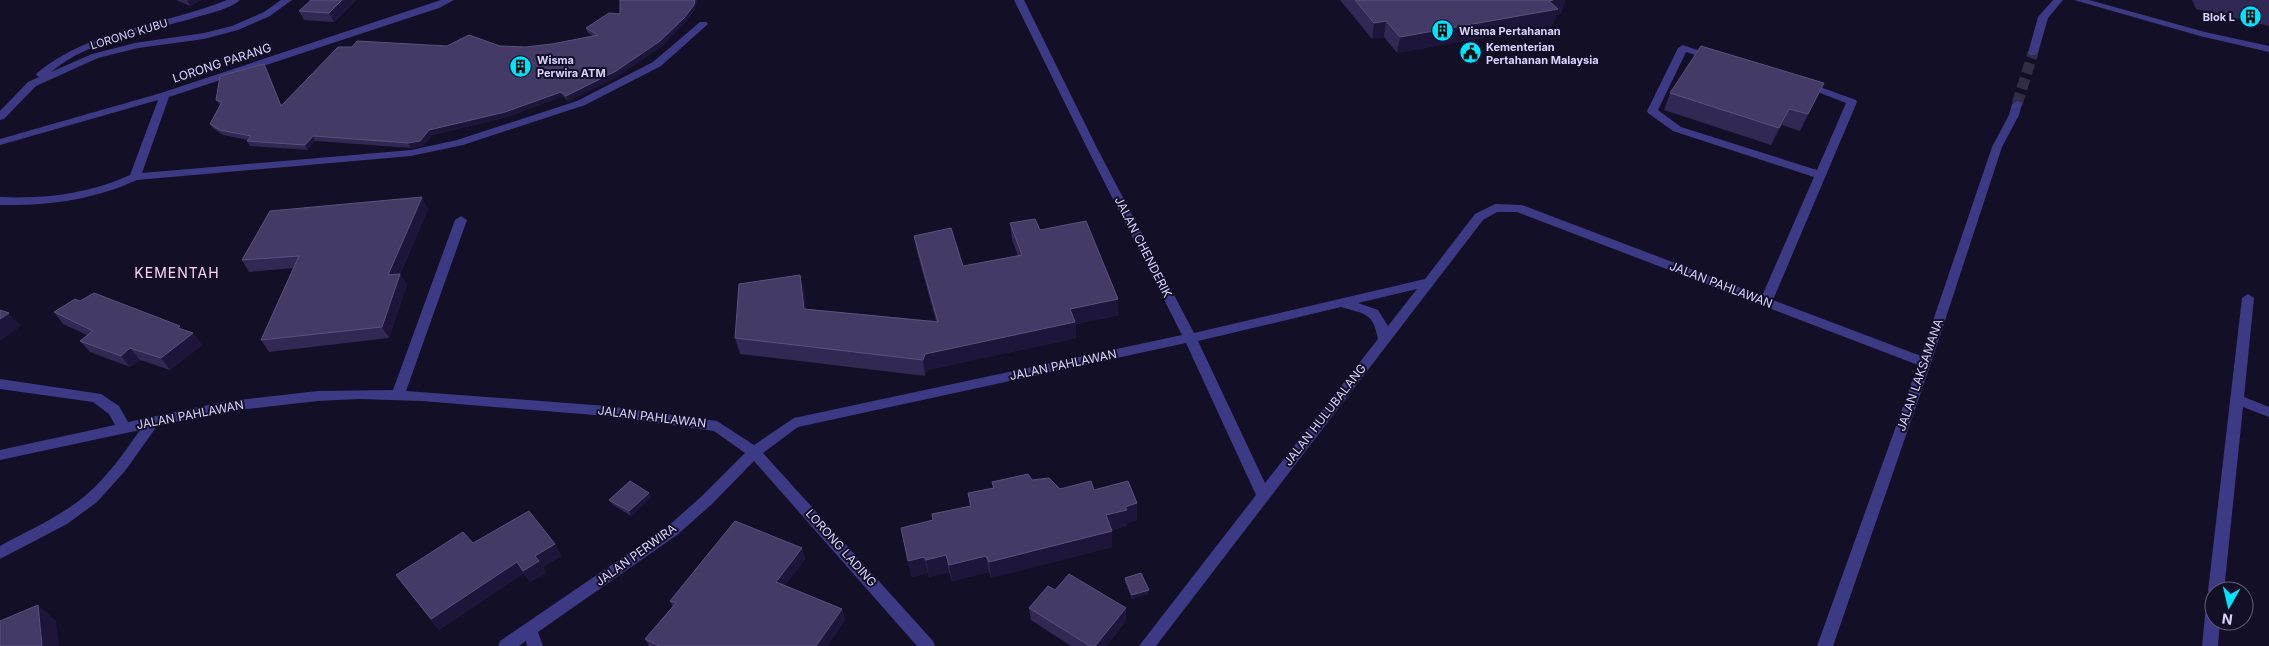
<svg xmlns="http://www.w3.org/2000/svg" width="2269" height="646" viewBox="0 0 2269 646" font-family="Inter,sans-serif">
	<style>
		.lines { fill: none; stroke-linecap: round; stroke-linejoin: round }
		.street-tunnel { stroke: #312d47; stroke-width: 11; stroke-dasharray: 11 5; stroke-linecap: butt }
		.street { fill: #3d3a85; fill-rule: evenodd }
		.wall { fill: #312854 }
		.shaded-wall { fill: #1d163a }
		.building { fill: #433a66; stroke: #5a527e }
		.labels { text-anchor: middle; stroke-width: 4; stroke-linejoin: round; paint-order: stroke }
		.far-poi-label { font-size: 11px; font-weight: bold; fill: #d9d4ff; stroke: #130f26; text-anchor: start }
		.far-street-label { font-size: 11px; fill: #d9d4ff; stroke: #130f26 }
		.street-label { font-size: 12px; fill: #d9d4ff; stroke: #130f26 }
		.neighbourhood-label { font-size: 14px; letter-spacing: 1px; fill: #ffd6f0; stroke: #130f26 }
	</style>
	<rect width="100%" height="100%" fill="#130f26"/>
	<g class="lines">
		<!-- street-tunnel -->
		<polyline class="street-tunnel" points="2017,104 2033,53"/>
		<!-- street -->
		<g class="street">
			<path d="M227 0H240C230 9 210 13 197 17 148 32 92 38 51 72L92 54 135 43 204 33 232 26 264 12 281 0H292L270 16 238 30 204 39 138 48 98 58 36 86 4 119 0 120V111L28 82 39 77 36 75 37 73C92 28 163 26 227 0Z"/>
			<path d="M441 0H454L439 8 169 97 142 173 411 150 457 140 577 101 653 62 700 22H706L708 24 661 66 585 105 463 145 411 156 137 180C93 200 48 206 0 205V197C46 199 88 194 130 175L158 100 0 145V139L161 93Z"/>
			<path d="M1014 0H1024L1097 148 1194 333 1425 279 1475 214 1495 204 1522 205 1762 296 1814 177 1673 131 1648 113 1647 111 1678 48 1683 45 1717 57 1712 60 1686 52 1658 110 1681 127 1817 170 1846 103 1800 85 1805 82 1809 83 1856 100 1857 102 1773 300 1921 356 1992 147 2009 115 2012 104 2017 101 2021 102 2022 104 2019 115 2002 147 1931 363 1833 646H1817L1918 365 1517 212H1497L1483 220 1156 646H1139L1256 495 1186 343 798 427 763 453 933 641 935 646H917L754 461 712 504 677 535 538 632 543 646H527L526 641 519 646H498L500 641 667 527 702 496 745 453 714 431 607 416 422 401 359 399 318 401 222 412 157 426 125 471 97 502 67 524 0 559V546C29 530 60 517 86 495 107 477 124 453 140 430L0 460V450L115 425 109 414 93 402 0 389V379L101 394 119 406 128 422 222 402 318 391 393 390 455 220 461 216 467 220 406 391 607 406 717 421 754 445 794 418 1182 335 1087 148ZM1417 289 1388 326 1378 310 1358 303ZM1341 307C1364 314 1373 312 1378 339L1265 483 1198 341Z"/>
			<polygon points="2053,0 2063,0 2048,18 2038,53 2036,55 2030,55 2028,53 2038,17"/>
			<polygon points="2074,0 2089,0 2205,32 2269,46 2269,52 2200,36"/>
			<polygon points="2248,294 2254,298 2244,397 2269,407 2269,417 2243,407 2224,591 2214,591 2214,597 2211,596 2208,591 2242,298"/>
			<polygon points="2214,599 2214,621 2220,621 2218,646 2202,646 2206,606 2209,601"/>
		</g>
	</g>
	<!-- wall -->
	<g class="wall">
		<polygon points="176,0 201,0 190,6"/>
		<polygon points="356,0 334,22 304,20 299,11"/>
		<polygon points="1340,0 1565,0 1561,14 1556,15 1553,25 1397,53 1384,37 1372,39"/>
		<polygon points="2192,0 2269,0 2269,26 2196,9"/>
		<polygon points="695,9 685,22 662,46 618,76 568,101 563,96 507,117 432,135 423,146 411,148 315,141 308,150 250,146 247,141 248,140 223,135 213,128 210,124 220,105 219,104 216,100 267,69 281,105 352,47 447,46 526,47 552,44 593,36 588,33 586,28 620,14"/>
		<polygon points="1824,83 1800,131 1782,125 1771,145 1664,110 1670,93"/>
		<polygon points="428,209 400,274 407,285 389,338 269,352 261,340 293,268 249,272 242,260"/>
		<polygon points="1010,223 1040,230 1119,315 1076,324 1076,338 927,370 925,376 740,354 735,338 805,292 806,309 936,321 917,252 914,236 963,266 1018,256 1012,240"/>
		<polygon points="80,301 193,333 202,345 170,370 140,360 130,367 90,352 80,341 87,335 63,324 54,312"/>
		<polygon points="1032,480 1060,489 1094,490 1137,520 1127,523 1127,526 1111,530 1112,547 991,578 989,572 952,581 949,572 929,577 928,573 912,577 908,561 933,520 932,514 970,506 968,493 993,488 992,482"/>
		<polygon points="649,493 651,497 631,516 612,504 609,500"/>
		<polygon points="473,543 555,544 561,556 543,567 546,573 530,582 524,573 439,630 396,575"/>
		<polygon points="802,548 805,559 785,585 842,609 845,620 827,646 649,646 645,639 673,607 670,601"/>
		<polygon points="1125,578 1148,594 1132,599 1125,582"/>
		<polygon points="1055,590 1126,621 1106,646 1071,646 1031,620 1029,608"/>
	</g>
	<!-- shaded-wall -->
	<g class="shaded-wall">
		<polygon points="187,0 201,0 190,6"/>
		<polygon points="342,0 356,0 334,22 329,13"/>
		<polygon points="695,0 698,0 695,9 685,22 662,46 618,76 568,101 566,96"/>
		<polygon points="1553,0 1565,0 1561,14 1556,15 1553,25 1397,53 1400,37"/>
		<polygon points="1386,21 1384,37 1372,39 1374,23"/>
		<polygon points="264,64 267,69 283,111 281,106"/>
		<polygon points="1824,83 1800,131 1808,114"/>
		<polygon points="561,92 563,96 507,117 432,135 423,146 411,148 408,143 429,130"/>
		<polygon points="1789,109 1782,125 1771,145 1779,128"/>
		<polygon points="313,136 315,141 308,150 305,145"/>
		<polygon points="422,197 428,209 394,287 388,275"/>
		<polygon points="400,274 407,285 389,338 382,327"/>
		<polygon points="800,275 805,292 808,325 804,309"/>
		<polygon points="1118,299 1119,315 1076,324 1076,338 927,370 925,376 923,360 925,354 1070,309"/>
		<polygon points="9,313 21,326 0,341 0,319"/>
		<polygon points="180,326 189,337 193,333 202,345 170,370 161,358 178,328"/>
		<polygon points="130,348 140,360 130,367 121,356"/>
		<polygon points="649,493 651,497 631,516 629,511"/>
		<polygon points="1137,503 1137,520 1127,523 1127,526 1106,531 1106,515 1125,507"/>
		<polygon points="1112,531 1112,547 991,578 989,562"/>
		<polygon points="555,544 561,556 543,567 546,573 530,582 523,571 535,556"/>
		<polygon points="802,548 805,559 780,592 776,582"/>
		<polygon points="946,555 949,572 929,577 926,560"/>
		<polygon points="986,556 989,572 952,581 949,565"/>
		<polygon points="924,557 928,573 912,577 908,561"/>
		<polygon points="517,562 524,573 439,630 431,619"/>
		<polygon points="1149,590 1148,594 1132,599 1132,595"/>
		<polygon points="38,605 56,621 59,646 42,646"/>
		<polygon points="1126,608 1126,621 1106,646 1095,646"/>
		<polygon points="842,609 845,620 827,646 816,646"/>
	</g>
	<!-- building -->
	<g class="building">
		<polygon points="311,0 342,0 329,13 299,11"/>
		<polygon points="620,0 695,0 694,5 684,18 660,41 616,71 566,96 561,92 505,112 429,130 420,141 408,143 313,136 305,145 247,141 251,136 220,130 210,124 222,102 216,100 220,76 264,64 281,106 338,47 352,47 357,41 447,46 469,35 500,46 526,47 552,44 598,35 586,28 609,13 620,14"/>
		<polygon points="1355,0 1553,0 1549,1 1558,9 1400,37 1386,21 1374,23"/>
		<polygon points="1701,46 1824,83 1808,114 1789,109 1779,128 1670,93"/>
		<polygon points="422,197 388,275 400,274 382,327 261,340 299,256 242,260 270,211"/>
		<polygon points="1035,219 1040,230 1086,221 1118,299 1070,309 1075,322 925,354 923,360 735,338 739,284 800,275 804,309 938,322 914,236 951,228 963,266 1022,255 1010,223"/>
		<polygon points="94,293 180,326 178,328 193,333 161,358 130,348 121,356 80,341 93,331 54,312 75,299 80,301"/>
		<polygon points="0,310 9,313 0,319"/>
		<polygon points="1028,474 1032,480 1049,478 1060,489 1091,481 1094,490 1128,481 1137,503 1125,507 1127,510 1106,515 1112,531 989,562 986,556 949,565 946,555 926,560 924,557 908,561 901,528 933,520 932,514 971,506 968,493 994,488 992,482"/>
		<polygon points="630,481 649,493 629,511 609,500"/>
		<polygon points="529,511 555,544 535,556 539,561 523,571 517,562 431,619 396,575 463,532 473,543"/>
		<polygon points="735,521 802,548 776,582 842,609 816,646 659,646 645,639 676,603 670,601"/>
		<polygon points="1141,573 1149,590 1132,595 1125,578"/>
		<polygon points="1069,574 1126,608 1095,646 1090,646 1029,608 1048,586 1055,590"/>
		<polygon points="38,605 42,646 0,646 0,621"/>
	</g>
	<!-- icons -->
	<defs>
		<symbol id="building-disc" viewBox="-11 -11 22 22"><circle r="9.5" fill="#00e5ff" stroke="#130f26"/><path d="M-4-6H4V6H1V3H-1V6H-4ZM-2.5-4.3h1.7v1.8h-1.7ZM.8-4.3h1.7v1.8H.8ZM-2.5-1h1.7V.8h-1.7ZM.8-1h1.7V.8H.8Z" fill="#111"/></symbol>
		<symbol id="civic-disc" viewBox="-11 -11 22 22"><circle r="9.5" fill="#00e5ff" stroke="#130f26"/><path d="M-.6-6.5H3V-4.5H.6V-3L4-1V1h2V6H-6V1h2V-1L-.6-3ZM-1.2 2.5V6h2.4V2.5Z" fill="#111"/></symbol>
	</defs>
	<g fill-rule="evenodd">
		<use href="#building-disc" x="2238" y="4" width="25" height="25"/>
		<use href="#building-disc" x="1430" y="18" width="25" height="25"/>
		<use href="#civic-disc" x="1458" y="40" width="25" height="25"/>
		<use href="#building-disc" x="508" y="54" width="25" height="25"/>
	</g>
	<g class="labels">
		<!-- far-poi labels -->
		<g class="far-poi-label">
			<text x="2235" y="21" text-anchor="end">Blok L</text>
			<text x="1459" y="35">Wisma Pertahanan</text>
			<text x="1486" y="51">Kementerian<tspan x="1486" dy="13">Pertahanan Malaysia</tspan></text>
			<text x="537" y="64">Wisma<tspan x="537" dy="13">Perwira ATM</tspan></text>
		</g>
		<!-- far-street labels -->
		<g class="far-street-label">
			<text transform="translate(129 34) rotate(-17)" y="4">LORONG KUBU</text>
		</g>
		<!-- street labels -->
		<g class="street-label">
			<text transform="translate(222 63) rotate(-18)" y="4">LORONG PARANG</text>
			<text transform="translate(1143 247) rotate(63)" y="4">JALAN CHENDERIK</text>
			<text transform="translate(1721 285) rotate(21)" y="4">JALAN PAHLAWAN</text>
			<text transform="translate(1063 365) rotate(-12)" y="4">JALAN PAHLAWAN</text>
			<text transform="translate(1920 375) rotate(-71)" y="4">JALAN LAKSAMANA</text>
			<text transform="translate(190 415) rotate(-11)" y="4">JALAN PAHLAWAN</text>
			<text transform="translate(1325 415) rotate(-52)" y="4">JALAN HULUBALANG</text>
			<text transform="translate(652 417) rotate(7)" y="4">JALAN PAHLAWAN</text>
			<text transform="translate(841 548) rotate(48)" y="4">LORONG LADING</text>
			<text transform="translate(636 555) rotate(-36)" y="4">JALAN PERWIRA</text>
		</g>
		<!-- neighbourhood labels -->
		<g class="neighbourhood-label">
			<text x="177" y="278">KEMENTAH</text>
		</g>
	</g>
	<!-- north arrow -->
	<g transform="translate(2229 606) rotate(188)"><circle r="24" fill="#130f26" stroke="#625e7d"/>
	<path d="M0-4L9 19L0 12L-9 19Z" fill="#00e5ff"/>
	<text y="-8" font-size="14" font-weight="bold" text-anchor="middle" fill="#d9d4ff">N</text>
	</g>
</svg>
